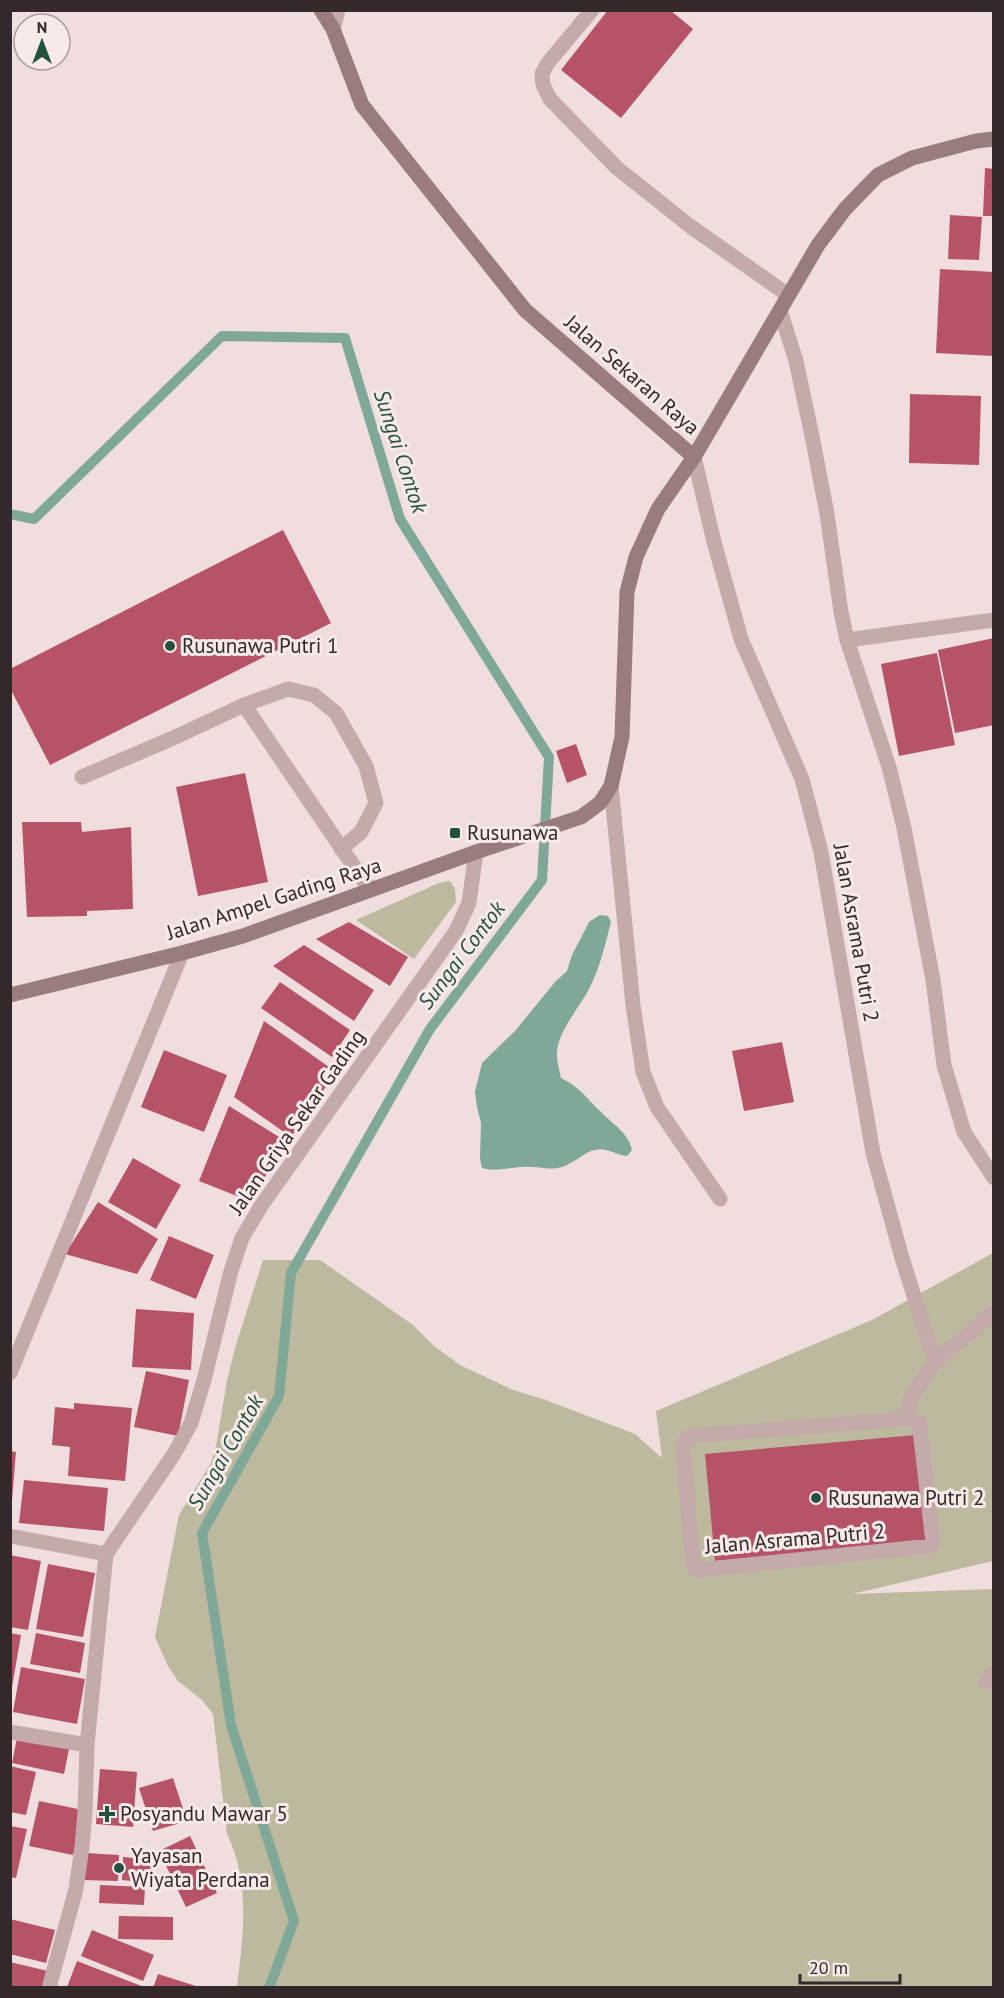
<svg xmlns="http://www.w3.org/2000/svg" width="1004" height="1998" viewBox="0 0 1004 1998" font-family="'PT Sans',sans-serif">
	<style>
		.green { fill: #bcb99e }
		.water { fill: #7fa898 }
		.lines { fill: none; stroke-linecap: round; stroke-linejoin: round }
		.stream { stroke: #7fa898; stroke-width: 10 }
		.building { fill: #b65367 }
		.lane { stroke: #c5aaaa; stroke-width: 15 }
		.street { stroke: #c5aaaa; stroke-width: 15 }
		.secondary { stroke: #987c7e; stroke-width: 15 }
		.poi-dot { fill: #23503f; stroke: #f7eae8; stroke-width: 2 }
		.labels { text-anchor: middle; stroke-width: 6; stroke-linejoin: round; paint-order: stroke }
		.street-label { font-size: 21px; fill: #34292a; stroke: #f7eae8 }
		.poi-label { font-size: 21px; fill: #34292a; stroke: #f7eae8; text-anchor: start }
		.water-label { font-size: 22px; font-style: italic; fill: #23503f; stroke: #f7eae8 }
	</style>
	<rect width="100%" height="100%" fill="#efdedd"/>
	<!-- green -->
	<g class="green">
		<polygon points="450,881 455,889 456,902 414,959 356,920 439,883"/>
		<path d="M993 1253V1561L852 1594 993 1589V1987H237C243 1936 251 1883 227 1834L213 1714 202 1700 178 1681 168 1666 155 1637 179 1515 211 1463 216 1446 227 1381 235 1348 263 1260H320L413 1325 434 1346 460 1365 513 1390 543 1399 635 1434 662 1458 656 1411 872 1320Z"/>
	</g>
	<!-- water -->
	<path class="water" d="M600 915 608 916 611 922C605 945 600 968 589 989 580 1006 563 1026 558 1045 555 1055 559 1068 561 1078 580 1087 586 1098 600 1111 611 1123 629 1133 632 1150L627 1156C616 1155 606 1147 595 1150 586 1151 574 1163 562 1167 548 1171 538 1166 524 1167 510 1167 496 1172 482 1168L480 1159 481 1123 477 1107 475 1092 482 1063 515 1031 555 982 567 971 572 955 586 928 589 922Z"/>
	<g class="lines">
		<!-- stream -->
		<polyline class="stream" points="10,514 34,519 222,336 345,338 400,519 549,757 542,880 430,1029 291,1273 279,1396 202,1533 231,1725 294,1921 269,1988"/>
	</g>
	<!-- building -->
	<g class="building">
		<polygon points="608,10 670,10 693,29 621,118 561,70"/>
		<polygon points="985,168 994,169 994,216 983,216"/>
		<polygon points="950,215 982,217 979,260 948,259"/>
		<polygon points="940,269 994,272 994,356 936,353"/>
		<polygon points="910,394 981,396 979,465 909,463"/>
		<polygon points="283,530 331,623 50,765 10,688 10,669"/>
		<polygon points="994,638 994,725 955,733 938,650"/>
		<polygon points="937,653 955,745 899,756 881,664"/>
		<polygon points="576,744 587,775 567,783 556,751"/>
		<polygon points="245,773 268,882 198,896 176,787"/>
		<polygon points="22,822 81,822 82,832 131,827 133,909 87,911 87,916 27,917"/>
		<polygon points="349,922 408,957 390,986 316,939"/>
		<polygon points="304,945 374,990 354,1021 273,966"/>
		<polygon points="280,982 350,1030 332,1057 261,1008"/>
		<polygon points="264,1021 336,1072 291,1137 234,1097"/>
		<polygon points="782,1042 794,1102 744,1111 732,1051"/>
		<polygon points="164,1050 227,1075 204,1132 141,1107"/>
		<polygon points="229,1106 284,1140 252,1202 199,1181"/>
		<polygon points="133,1158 181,1185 156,1229 108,1202"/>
		<polygon points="98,1202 158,1239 137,1274 65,1254"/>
		<polygon points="169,1236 214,1255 196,1299 150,1280"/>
		<polygon points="136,1309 194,1313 191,1370 132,1367"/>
		<polygon points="146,1371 189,1380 178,1436 134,1427"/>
		<polygon points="74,1403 132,1408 125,1481 68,1476 70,1447 52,1445 55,1407 74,1409"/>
		<polygon points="916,1435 928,1543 715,1561 705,1454"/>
		<polygon points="10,1451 16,1452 12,1500 10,1500"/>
		<polygon points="24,1480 108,1488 104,1531 19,1523"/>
		<polygon points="10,1555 41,1561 28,1630 10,1627"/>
		<polygon points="48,1564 95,1573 83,1637 36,1629"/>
		<polygon points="10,1633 21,1635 12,1687 10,1687"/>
		<polygon points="36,1633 85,1643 80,1673 30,1664"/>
		<polygon points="21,1667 85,1679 77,1724 13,1712"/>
		<polygon points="17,1738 69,1749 64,1774 12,1763"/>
		<polygon points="10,1766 36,1772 26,1815 10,1812"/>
		<polygon points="100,1769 137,1772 133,1827 96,1824"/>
		<polygon points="173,1778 187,1821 153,1831 139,1788"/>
		<polygon points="39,1801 83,1810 73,1855 29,1846"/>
		<polygon points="10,1826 27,1829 16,1878 10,1877"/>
		<polygon points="190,1836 217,1893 186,1907 159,1851"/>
		<polygon points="85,1853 119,1855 118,1881 83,1880"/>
		<polygon points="123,1857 154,1860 152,1883 122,1880"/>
		<polygon points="100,1885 145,1887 144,1905 99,1903"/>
		<polygon points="119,1916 173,1917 173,1940 118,1939"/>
		<polygon points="10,1919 55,1930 46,1963 10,1954"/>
		<polygon points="92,1930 154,1955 143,1981 81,1956"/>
		<polygon points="77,1961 144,1987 144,1988 70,1988 67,1987"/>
		<polygon points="10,1962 52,1972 48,1988 10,1988"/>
		<polygon points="158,1974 199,1987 199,1988 153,1988"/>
	</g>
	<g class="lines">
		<!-- lane -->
		<g class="lane">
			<polyline points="244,705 288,689 314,695 336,713 366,766 376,803 361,832 341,849"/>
			<polyline points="82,777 171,739 244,705 370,890"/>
		</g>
		<!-- street -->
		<g class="street">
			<polyline points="592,10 547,64 542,74 543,85 550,99 617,168 690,226 788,295"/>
			<polyline points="333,29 338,10"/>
			<polyline points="780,310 796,361 812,436 827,514 841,612 847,640 889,767 904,828 933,980 944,1065 964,1132 994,1178"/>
			<polyline points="694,457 714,542 741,639 802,779 821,852 873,1153 902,1258 935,1362 910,1399 905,1419 691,1436 685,1441 683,1447 693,1565 699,1570 931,1546 933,1542 919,1422 915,1420 905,1419"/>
			<polyline points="847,640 994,620"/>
			<polyline points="611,786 633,1005 643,1072 657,1107 720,1199"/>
			<polyline points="935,1362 994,1312"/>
			<polyline points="10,1373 182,953"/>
			<polyline points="10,1536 106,1554"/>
			<polyline points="986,1682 994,1673"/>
			<polyline points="10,1732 87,1745"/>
			<polyline points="49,1988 76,1889 82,1847 85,1812 87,1745 106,1554 174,1454 191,1423 204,1380 231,1271 242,1238 261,1206 456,931 469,903 476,852"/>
		</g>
		<!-- secondary -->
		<g class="secondary">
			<polyline points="321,10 333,29 362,105 525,310 694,457"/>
			<polyline points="10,995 182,953 243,936 476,852 581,817 600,803 611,786 622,737 627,592 636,557 658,509 694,457 818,245 845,209 878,175 912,158 976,141 994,139"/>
		</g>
	</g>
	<!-- markers -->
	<g class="poi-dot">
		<circle cx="170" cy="646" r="6"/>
		<rect x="449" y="827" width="12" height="12" rx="3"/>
		<circle cx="816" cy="1498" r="6"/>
		<path d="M104 1805h6v6h6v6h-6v6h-6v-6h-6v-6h6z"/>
		<circle cx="119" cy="1868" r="6"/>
	</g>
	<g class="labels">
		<!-- street labels -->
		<g class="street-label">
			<text transform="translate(632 375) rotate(41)" y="7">Jalan Sekaran Raya</text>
			<text transform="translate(274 899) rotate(-18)" y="7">Jalan Ampel Gading Raya</text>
			<text transform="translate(856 933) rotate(80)" y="7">Jalan Asrama Putri 2</text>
			<text transform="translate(297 1122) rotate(-55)" y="7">Jalan Griya Sekar Gading</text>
			<text transform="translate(795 1539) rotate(-5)" y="7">Jalan Asrama Putri 2</text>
		</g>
		<!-- poi labels -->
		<g class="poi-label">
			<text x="182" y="653">Rusunawa Putri 1</text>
			<text x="467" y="840">Rusunawa</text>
			<text x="828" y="1505">Rusunawa Putri 2</text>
			<text x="120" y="1821">Posyandu Mawar 5</text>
			<text x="131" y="1863">Yayasan<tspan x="131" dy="24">Wiyata Perdana</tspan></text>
		</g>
		<!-- water labels -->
		<g class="water-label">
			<text transform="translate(401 451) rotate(72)" y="8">Sungai Contok</text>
			<text transform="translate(461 955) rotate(-53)" y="8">Sungai Contok</text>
			<text transform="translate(225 1452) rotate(-60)" y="8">Sungai Contok</text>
		</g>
	</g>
	<!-- border -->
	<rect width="1004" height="1998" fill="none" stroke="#34292a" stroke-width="24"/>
	<!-- north arrow -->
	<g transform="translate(42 42)"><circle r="28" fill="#f7eae8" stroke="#a99d9c" stroke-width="1.5"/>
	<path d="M0-4.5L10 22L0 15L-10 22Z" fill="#23503f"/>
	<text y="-9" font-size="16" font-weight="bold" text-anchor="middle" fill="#34292a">N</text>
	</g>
	<!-- scale -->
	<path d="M800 1974v9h100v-9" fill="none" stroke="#34292a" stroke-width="3"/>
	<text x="809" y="1974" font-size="18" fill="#34292a" stroke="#f7eae8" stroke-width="4.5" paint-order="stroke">20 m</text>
</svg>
